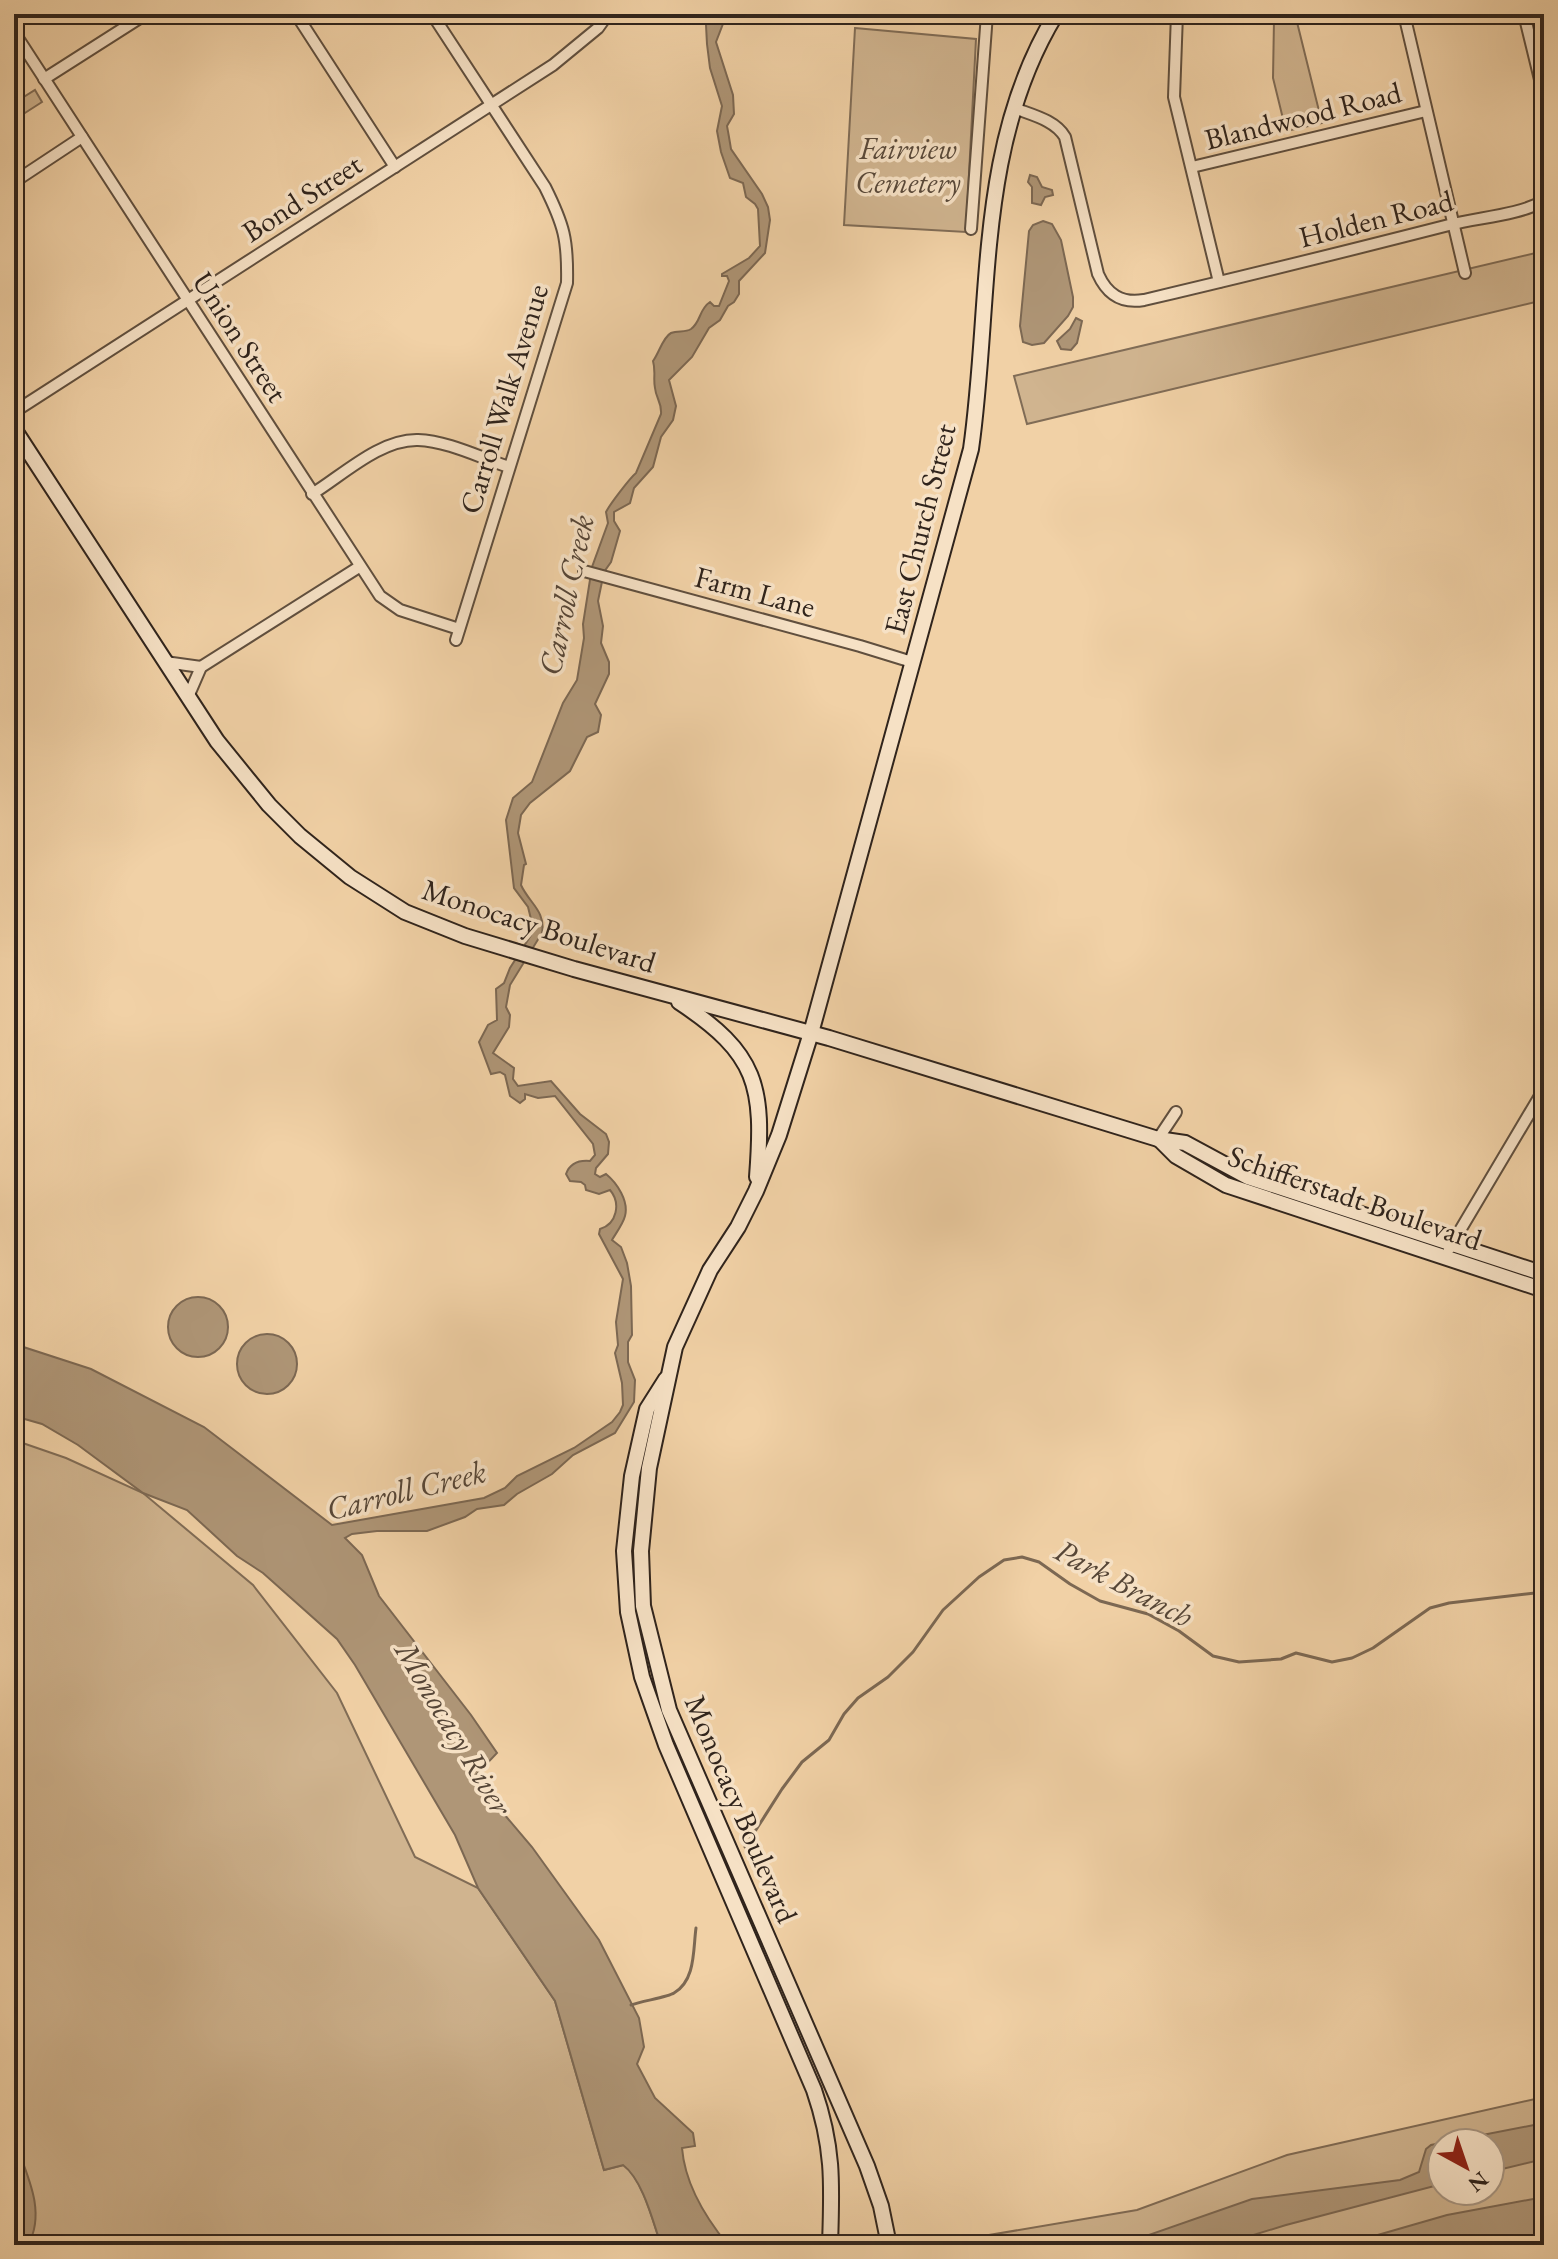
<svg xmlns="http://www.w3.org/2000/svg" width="1558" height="2259" viewBox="0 0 1558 2259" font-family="'EB Garamond',serif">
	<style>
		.green { fill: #d0b48f; stroke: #806c56; stroke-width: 2; fill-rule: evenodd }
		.water { fill: #af9677; stroke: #7c6853; stroke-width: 2 }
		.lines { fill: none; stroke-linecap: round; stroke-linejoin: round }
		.stream { stroke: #7c6853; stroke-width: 3 }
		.street-casing { stroke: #604f3e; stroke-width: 14 }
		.secondary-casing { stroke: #30241c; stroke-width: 18 }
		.street { stroke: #f6e1c5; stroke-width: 10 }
		.secondary { stroke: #f6e1c5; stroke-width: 14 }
		.labels { text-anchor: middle; stroke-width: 7; stroke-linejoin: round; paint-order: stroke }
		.street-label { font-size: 30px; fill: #30241c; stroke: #f6e1c5 }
		.park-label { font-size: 30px; font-style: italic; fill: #584839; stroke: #f6e1c5 }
		.water-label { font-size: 32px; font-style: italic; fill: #564637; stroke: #f6e1c5 }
	</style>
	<rect width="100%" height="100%" fill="#f1d1a6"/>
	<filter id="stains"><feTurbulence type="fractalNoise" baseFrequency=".0025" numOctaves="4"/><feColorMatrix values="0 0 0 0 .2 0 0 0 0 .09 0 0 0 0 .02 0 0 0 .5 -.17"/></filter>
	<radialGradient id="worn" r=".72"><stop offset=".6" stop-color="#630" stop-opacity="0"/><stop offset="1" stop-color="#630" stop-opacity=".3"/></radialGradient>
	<!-- green -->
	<g class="green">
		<polygon points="1277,14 1295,14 1322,123 1286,131 1273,78 1274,20"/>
		<polygon points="855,28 976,39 966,232 844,225"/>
		<polygon points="35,90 42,102 14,120 14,103"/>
		<polygon points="1544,251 1544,300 1027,424 1014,376"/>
		<path d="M14 1440 66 1458 143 1493 253 1585 337 1693 415 1857 478 1888 555 2001 604 2170 624 2165C643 2180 653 2222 661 2245H14Z"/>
		<path d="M1544 2097V2245L936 2244 1137 2210 1287 2155ZM1442 2143H1490V2191H1442Z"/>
	</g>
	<!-- water -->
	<g class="water">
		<path d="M711 14H725L726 16 716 42 733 95 734 114 727 126 729 137 731 149 762 194 768 207 770 220 765 253 739 281V294L734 302 728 306 720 320 709 328 692 357 669 380 676 406 673 420 661 437 653 467 634 488 630 503 614 512V521L620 531 611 562 604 572 598 601 603 626 601 643 609 662V674L595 704 601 715 598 732 587 737 570 771 530 803 521 815 518 833 526 864 524 865 521 885C529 903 546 911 542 933L510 985 506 1007 510 1015 509 1027 493 1053 514 1068 513 1079 518 1086 551 1081 580 1114 606 1134 609 1142 608 1154 596 1168 595 1174 600 1177 606 1174C617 1183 629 1201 625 1216 623 1224 616 1233 612 1240L621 1247 627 1263 631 1286 632 1335 628 1342V1362L635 1380 634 1402 615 1433 573 1455 552 1474 517 1494 504 1505 477 1509 465 1517 427 1531H377L352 1534 345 1538 362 1555 379 1596 471 1715 497 1753 476 1775 492 1800 532 1847 599 1940 639 2018 644 2047 637 2064 655 2098 693 2133 695 2146 682 2148C685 2185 705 2217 728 2245H661C653 2222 643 2180 623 2165L604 2170 555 2001 478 1888 455 1835 355 1665 337 1639 263 1573 237 1556 187 1510 143 1493 78 1445 42 1424 14 1416V1344L91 1369 204 1427 332 1525 484 1498 505 1488 517 1476 574 1448 612 1422 620 1412 623 1405 622 1383 615 1353 618 1345 616 1322 623 1279 599 1234 600 1229C617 1224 621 1203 610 1190L599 1194 586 1190 585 1185 581 1182 570 1181 566 1174C570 1163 579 1160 590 1161L595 1155 593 1144 555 1096 538 1098 525 1094V1099L520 1103 510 1096 505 1075 500 1072 491 1074 479 1042 488 1025 497 1020 496 989 504 983 510 968 531 935 533 927 528 907 514 888 506 820 513 798 532 782 563 703 577 680 584 638 583 624 592 567 608 523 606 512C610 504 630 478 636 473L661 414C662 402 656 399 655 388 653 379 656 371 653 361 659 353 663 337 671 333 678 330 685 333 691 329 701 322 699 309 710 302L714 306H719L729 281 727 276H722V274L749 258 760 246 758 209 755 204 746 197 743 183 730 178 721 152 717 131 722 106 710 68 707 44 706 25Z"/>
		<polygon points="1030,175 1037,177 1042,187 1052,190 1053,195 1045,197 1041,205 1032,203 1032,187 1028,182"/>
		<polygon points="1043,221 1052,224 1061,240 1073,297 1073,307 1068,316 1044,343 1032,345 1023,342 1020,326 1029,231 1033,225"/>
		<polygon points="1076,318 1082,321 1077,343 1071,350 1061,349 1057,341 1070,329"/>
		<circle cx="198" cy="1327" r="30"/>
		<circle cx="267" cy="1364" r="30"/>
		<polygon points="1544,2123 1544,2159 1490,2172 1490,2143 1442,2143 1442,2184 1286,2225 1221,2245 1134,2245 1140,2238 1252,2199 1400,2180 1419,2172 1426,2149 1431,2145"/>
		<path d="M14 2139C26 2173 47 2211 28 2245H14Z"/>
		<polygon points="1544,2197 1544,2245 1343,2245 1447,2215"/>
	</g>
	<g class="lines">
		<!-- stream -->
		<g class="stream">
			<polyline points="745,1847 782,1789 802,1762 829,1740 844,1714 858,1698 888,1677 913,1652 943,1610 979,1577 1004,1560 1022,1557 1039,1562 1070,1584 1100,1601 1148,1614 1179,1631 1213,1656 1239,1662 1281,1659 1296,1653 1332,1662 1352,1658 1373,1648 1430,1608 1449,1603 1544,1592"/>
			<path d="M631 2005C642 2001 668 1997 674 1993 696 1980 693 1949 696 1928"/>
		</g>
		<defs>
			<g id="street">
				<polyline points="296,14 395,167"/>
				<path d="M432 14 545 187C564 225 568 240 567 283L456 640"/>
				<polyline points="1177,14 1174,97 1219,282"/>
				<polyline points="1404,14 1465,273"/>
				<polyline points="1524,14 1544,96"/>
				<polyline points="14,32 380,596 400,610 459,629"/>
				<polyline points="44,79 146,14"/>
				<path d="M1014 108C1032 115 1055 120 1065 137L1098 274C1107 294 1121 304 1144 300 1246 276 1347 251 1449 225 1479 217 1516 216 1544 201"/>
				<polyline points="1192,167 1426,111"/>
				<polyline points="14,182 82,137"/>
				<polyline points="971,229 987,14"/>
				<polyline points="14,412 553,65 598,28 608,14"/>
				<path d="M312 494C343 475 380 439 418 440 448 441 481 458 509 467"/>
				<polyline points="584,571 860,646 912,662"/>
				<polyline points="165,662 201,667"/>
				<polyline points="188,697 201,667 359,567"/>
				<polyline points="1158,1139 1176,1112"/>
				<polyline points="1449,1249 1544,1089"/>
			</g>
			<g id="secondary">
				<polyline points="14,429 217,741 269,805 300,836 350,877 405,912 465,936 574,969 829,1038 1158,1139 1185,1143 1248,1177 1544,1274"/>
				<path d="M679 1002C758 1054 764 1086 757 1177"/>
				<polyline points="1159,1139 1176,1156 1226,1185 1544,1290"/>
				<path d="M666 1379 647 1409 632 1476 624 1551 628 1612 642 1677 666 1745 814 2090C834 2148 832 2185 830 2245"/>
				<path d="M889 2245 881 2206 867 2166 669 1710 643 1606 641 1551 649 1468 675 1347 710 1270 738 1227 756 1191 779 1135 811 1033 971 449C992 302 975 146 1056 14"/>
			</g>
		</defs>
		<!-- street casing -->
		<use href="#street" class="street-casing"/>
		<!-- secondary casing -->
		<use href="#secondary" class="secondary-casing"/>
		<!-- street -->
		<use href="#street" class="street"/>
		<!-- secondary -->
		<use href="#secondary" class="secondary"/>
	</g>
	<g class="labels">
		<!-- street labels -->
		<g class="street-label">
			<text transform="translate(1303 116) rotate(-14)" y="10">Blandwood Road</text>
			<text transform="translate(302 198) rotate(-33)" y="10">Bond Street</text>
			<text transform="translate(1376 219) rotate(-14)" y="10">Holden Road</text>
			<text transform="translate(240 337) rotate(57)" y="10">Union Street</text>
			<text transform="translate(504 399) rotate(-73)" y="10">Carroll Walk Avenue</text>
			<text transform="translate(920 529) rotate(-76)" y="10">East Church Street</text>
			<text transform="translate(755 592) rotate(15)" y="10">Farm Lane</text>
			<text transform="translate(539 926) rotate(18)" y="10">Monocacy Boulevard</text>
			<text transform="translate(1355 1198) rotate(19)" y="10">Schifferstadt Boulevard</text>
			<text transform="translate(741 1809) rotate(67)" y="10">Monocacy Boulevard</text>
		</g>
		<!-- park labels -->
		<g class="park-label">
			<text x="908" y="159">Fairview<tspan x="908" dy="34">Cemetery</tspan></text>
		</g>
		<!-- water labels -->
		<g class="water-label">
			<text transform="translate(566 595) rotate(-78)" y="11">Carroll Creek</text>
			<text transform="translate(406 1490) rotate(-14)" y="11">Carroll Creek</text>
			<text transform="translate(1124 1583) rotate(28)" y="11">Park Branch</text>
			<text transform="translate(454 1728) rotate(59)" y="11">Monocacy River</text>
		</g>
	</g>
	<!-- margin -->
	<rect width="1558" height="2259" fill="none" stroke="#f1d1a6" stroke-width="48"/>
	<rect x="16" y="16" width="1526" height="2227" fill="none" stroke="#30241c" stroke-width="4"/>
	<rect x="24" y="24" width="1510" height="2211" fill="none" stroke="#30241c" stroke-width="2"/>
	<!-- north arrow -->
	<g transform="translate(1466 2167) rotate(140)"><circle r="38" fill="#f6e1c5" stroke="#a79581" stroke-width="2"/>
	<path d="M0-6L14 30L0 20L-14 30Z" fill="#8f2418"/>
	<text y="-12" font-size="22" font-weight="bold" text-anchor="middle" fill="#30241c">N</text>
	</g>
	<rect width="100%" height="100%" filter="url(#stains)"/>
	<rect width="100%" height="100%" fill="url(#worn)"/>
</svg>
